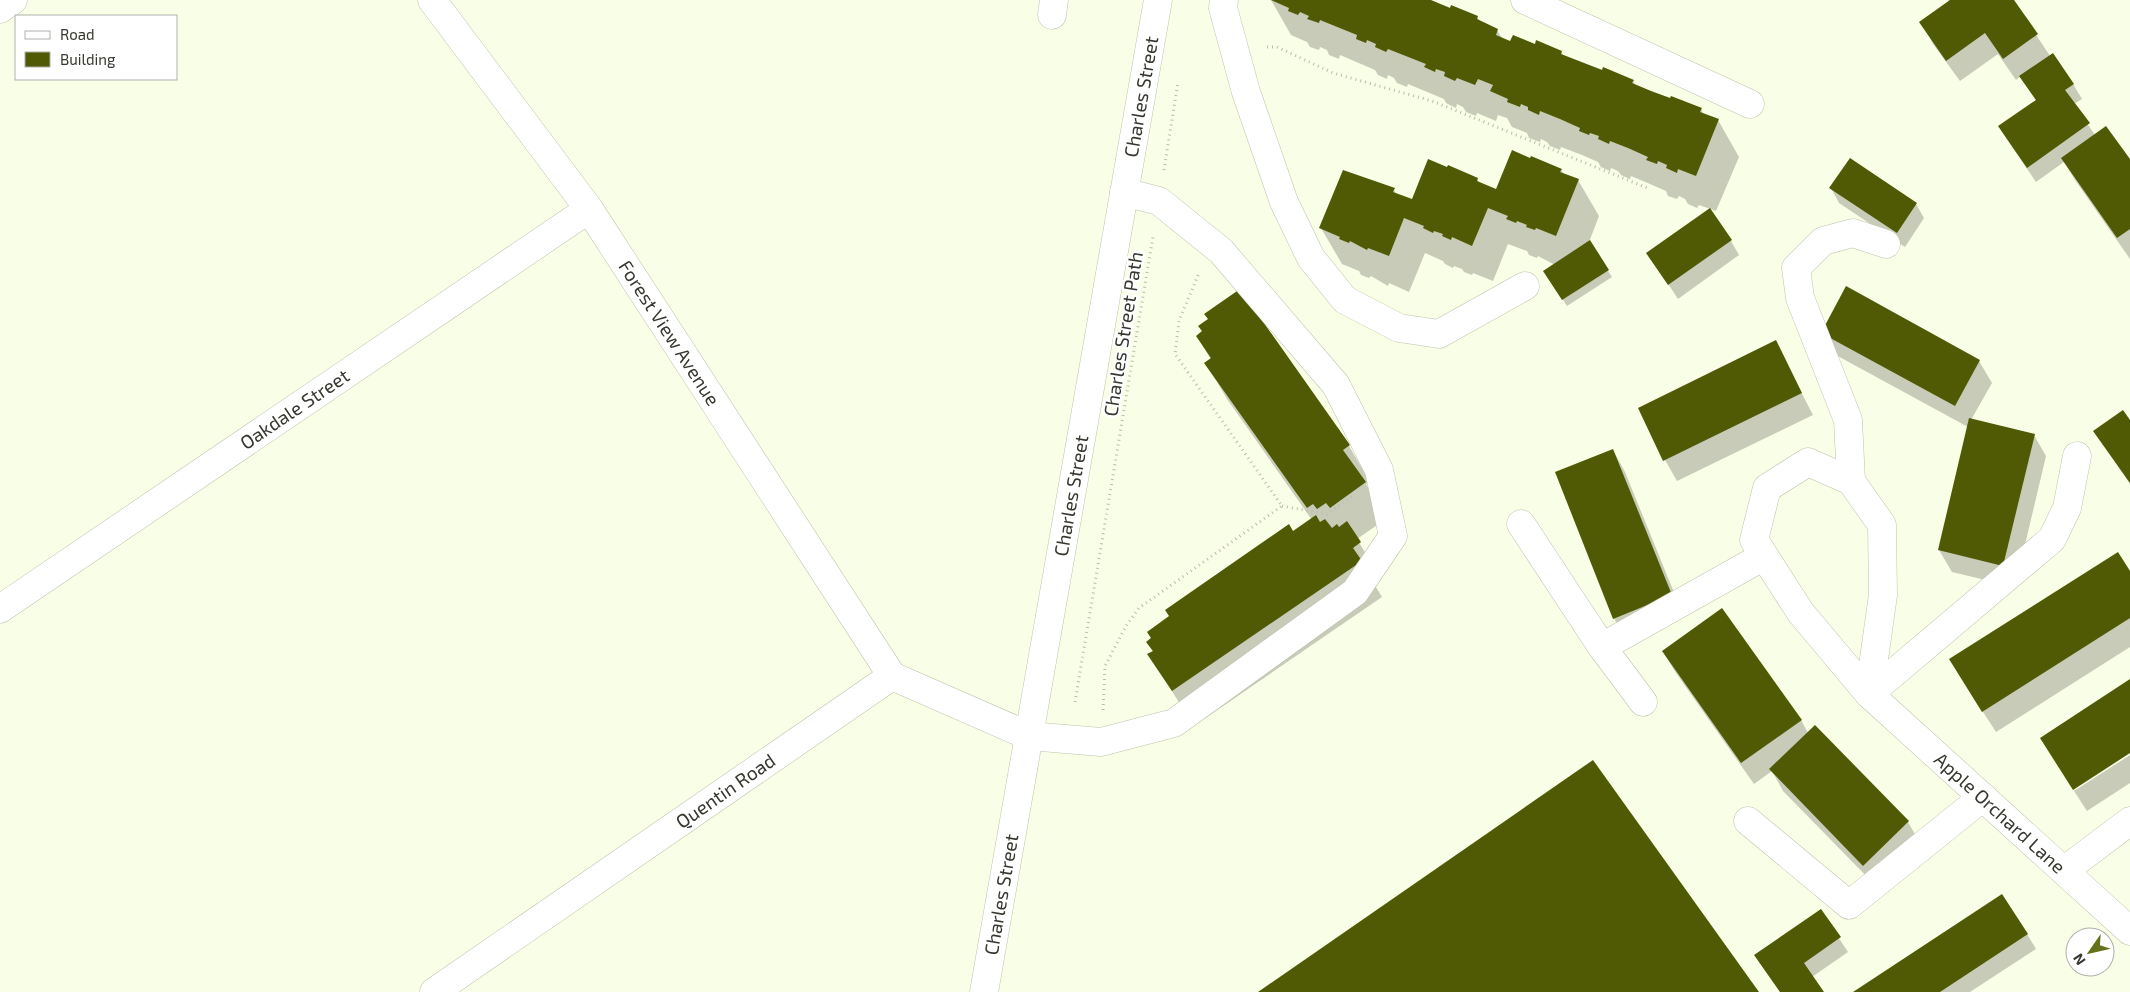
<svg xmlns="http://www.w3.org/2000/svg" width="2130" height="992" viewBox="0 0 2130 992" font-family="'Exo 2',sans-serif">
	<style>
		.shadow { fill: #0003 }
		.building { fill: #505a04 }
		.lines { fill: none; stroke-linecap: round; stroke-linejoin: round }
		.minor-casing { stroke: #bec3ac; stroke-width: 29 }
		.major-casing { stroke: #bec3ac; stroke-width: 29 }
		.path { stroke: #babeab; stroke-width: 3; stroke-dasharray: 1 4; stroke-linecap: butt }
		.minor { stroke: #fff; stroke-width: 28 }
		.major { stroke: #fff; stroke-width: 28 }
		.labels { text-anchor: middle; stroke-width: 5; stroke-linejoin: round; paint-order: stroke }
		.street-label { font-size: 19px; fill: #36372e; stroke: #fff }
	</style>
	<rect width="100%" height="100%" fill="#f9fee7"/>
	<!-- shadow -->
	<g class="shadow">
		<polygon points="1271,0 1428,0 1477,17 1480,22 1497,30 1503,40 1561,52 1564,56 1633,81 1636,86 1701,109 1704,115 1718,120 1739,157 1716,211 1699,205 1697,208 1688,204 1685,199 1679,196 1677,199 1668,196 1666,191 1650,184 1631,176 1630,179 1621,175 1618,171 1611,168 1610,171 1601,167 1598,162 1582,155 1561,147 1560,150 1550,146 1547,142 1541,139 1540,142 1529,138 1527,133 1512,127 1507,118 1498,115 1496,121 1477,113 1476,116 1466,112 1463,107 1457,104 1456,108 1446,103 1444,99 1408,84 1407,87 1397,83 1394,78 1388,75 1387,79 1378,75 1375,70 1340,55 1339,59 1329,55 1327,50 1320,47 1319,50 1310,47 1307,42 1291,35"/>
		<polygon points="1948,0 2013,0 2050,56 2073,84 2082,99 2074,104 2095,135 2130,162 2130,259 2075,180 2064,162 2036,182 2008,141 1999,127 2036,101 2021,76 2016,80 1998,54 1960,81 1933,44 1921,22 1949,2"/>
		<polygon points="1561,170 1564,174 1578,180 1599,216 1589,242 1612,277 1567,306 1549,278 1555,265 1538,256 1537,258 1529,255 1527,251 1508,244 1493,281 1473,273 1472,275 1464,272 1462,269 1454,266 1453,268 1445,264 1443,261 1425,253 1409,292 1389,283 1388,286 1371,276 1369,278 1361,275 1359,271 1342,264 1321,228 1394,190 1397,195 1412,201 1477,179 1480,184 1496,190"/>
		<polygon points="1831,188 1916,204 1924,218 1905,247 1839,203"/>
		<polygon points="1731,241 1739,255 1678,299 1648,253"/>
		<polygon points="1822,333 1979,361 1992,383 1971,420 2034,435 2046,456 2015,587 1952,572 1939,550 1968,427 1834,354"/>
		<polygon points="1197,336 1349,446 1370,482 1366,484 1386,519 1357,539 1381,579 1374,584 1382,597 1194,726 1149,655 1153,652 1147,642 1170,617 1312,520 1227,399 1206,363 1211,360"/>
		<polygon points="1775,342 1813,415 1677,481 1665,460"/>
		<polygon points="2130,422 2130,484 2095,432"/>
		<polygon points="1613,450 1625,472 1684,617 1626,639 1614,618"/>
		<polygon points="2130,574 2130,647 1996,732 1963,681"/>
		<polygon points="1663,652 1801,720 1808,733 1908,822 1920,843 1876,886 1783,791 1772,771 1754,784 1676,673"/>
		<polygon points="2130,755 2130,783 2087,811 2074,791"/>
		<polygon points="1821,911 1848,952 1812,977 1823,992 1780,992 1756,956"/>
		<polygon points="2027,934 2036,949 1970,992 1856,992"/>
	</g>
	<!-- building -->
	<g class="building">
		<polygon points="1271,0 1431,0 1450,8 1451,5 1478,16 1477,19 1498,29 1496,35 1510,41 1513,35 1535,44 1536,40 1562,51 1561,54 1602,70 1603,67 1634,80 1632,83 1651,91 1670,98 1671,96 1702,108 1700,112 1719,119 1696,176 1678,169 1677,173 1666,168 1667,165 1658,161 1657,164 1646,160 1648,157 1628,148 1610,141 1609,144 1598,139 1599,136 1590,133 1589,135 1579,131 1580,128 1560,119 1540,111 1539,115 1528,110 1528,107 1521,104 1520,107 1507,102 1508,99 1490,91 1493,85 1478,79 1475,85 1457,78 1455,81 1444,76 1445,72 1436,69 1435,72 1424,67 1426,64 1388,49 1386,52 1375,47 1376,44 1367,40 1366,43 1356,39 1357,35 1320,20 1319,23 1307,19 1309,16 1300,12 1298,15 1288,11 1289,8"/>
		<polygon points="1950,0 2014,0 2038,34 2003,59 1985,33 1946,61 1919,22"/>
		<polygon points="2053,53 2074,84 2065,90 2090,123 2027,168 1998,126 2036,100 2019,76"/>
		<polygon points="2106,126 2130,159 2130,229 2117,238 2061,158"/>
		<polygon points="1512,150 1530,158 1531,156 1562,169 1560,172 1579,179 1556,236 1536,228 1535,230 1526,227 1527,225 1517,221 1516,223 1506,219 1508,216 1488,208 1472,246 1452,237 1451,240 1442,236 1443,234 1434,231 1433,233 1423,228 1424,226 1404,218 1389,256 1368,248 1367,250 1350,241 1349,243 1339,239 1340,237 1319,228 1343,170 1395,188 1393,192 1412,199 1428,159 1447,167 1448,165 1478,178 1477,181 1496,189"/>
		<polygon points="1850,158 1917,203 1897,233 1829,188"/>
		<polygon points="1710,208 1732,240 1668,285 1646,253"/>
		<polygon points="1590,240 1609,270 1562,300 1543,271"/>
		<polygon points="1846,286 1980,360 1955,406 1821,333"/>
		<polygon points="1240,289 1350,445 1343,450 1366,482 1330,508 1326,503 1317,509 1313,504 1307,508 1204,363 1211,358 1196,336 1202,331 1198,326 1208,319 1204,314"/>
		<polygon points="1776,340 1802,393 1663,461 1638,408"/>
		<polygon points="2123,410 2130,420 2130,483 2093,431"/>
		<polygon points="1969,418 2035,434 2003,566 1938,550"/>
		<polygon points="1613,449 1672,595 1613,619 1555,472"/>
		<polygon points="1316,515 1320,522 1325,519 1332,528 1337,524 1339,527 1347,521 1361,542 1353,548 1362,561 1172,691 1147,654 1153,651 1146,642 1151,638 1147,632 1169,616 1165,610 1289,524 1293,531"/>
		<polygon points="2118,552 2130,571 2130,618 1982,712 1949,659"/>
		<polygon points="1722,608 1802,720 1741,763 1662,651"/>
		<polygon points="2130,679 2130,753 2073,790 2040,738"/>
		<polygon points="1815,725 1909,821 1863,866 1769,769"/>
		<polygon points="1593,760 1759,992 1258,992"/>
		<polygon points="2002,894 2028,934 1940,992 1853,992"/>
		<polygon points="1821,909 1841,937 1804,963 1824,992 1780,992 1754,955"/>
	</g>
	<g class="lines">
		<defs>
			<g id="minor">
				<path id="s1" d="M432 0 589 209 892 676"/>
				<polyline points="1224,0 1223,8 1246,92 1284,202 1311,258 1345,300 1399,328 1439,334 1525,286"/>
				<polyline points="1525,0 1750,104"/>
				<polyline points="0,9 13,0"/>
				<polyline points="1052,15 1054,0"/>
				<path id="s2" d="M2077 456 2067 508 2052 539 1869 694 2130 931"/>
				<polygon points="1808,462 1851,481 1882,525 1883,595 1869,694 1801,613 1754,540 1767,488"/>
				<polyline points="1851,481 1848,420 1800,298 1796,268 1823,241 1853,233 1886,244"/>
				<polyline points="1521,524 1602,647 1764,556"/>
				<path id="s3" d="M0 609 589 209"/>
				<polyline points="1602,647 1643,702"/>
				<polyline points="1748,821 1849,905 1983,797"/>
				<polyline points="2065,870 2130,821"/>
				<path id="s4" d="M434 992 892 676 1029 736 1101 742 1174 723 1355 592 1393 536 1379 470 1336 385 1221 251 1159 201 1124 192"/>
			</g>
			<g id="major">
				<path id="s5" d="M984 992 1158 0"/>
			</g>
		</defs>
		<!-- minor casing -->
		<use href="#minor" class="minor-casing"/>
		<!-- major casing -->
		<use href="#major" class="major-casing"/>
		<!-- path -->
		<g class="path">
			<polyline points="1267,47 1277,47 1333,73 1432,101 1650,189"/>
			<polyline points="1164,170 1178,82"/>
			<polyline points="1282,506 1327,514 1353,496"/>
			<polyline points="1075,702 1153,237"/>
			<polyline points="1103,710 1105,666 1126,626 1139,608 1282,506 1175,354 1179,321 1199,273"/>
		</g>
		<!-- minor -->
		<use href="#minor" class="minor"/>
		<!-- major -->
		<use href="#major" class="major"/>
	</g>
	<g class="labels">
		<!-- street labels -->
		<g class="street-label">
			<text dy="7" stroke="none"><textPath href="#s5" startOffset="909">Charles Street</textPath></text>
			<text dy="7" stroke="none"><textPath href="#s1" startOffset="409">Forest View Avenue</textPath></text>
			<text transform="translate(1123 334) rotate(-81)" y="7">Charles Street Path</text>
			<text dy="7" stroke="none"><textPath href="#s3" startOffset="356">Oakdale Street</textPath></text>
			<text dy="7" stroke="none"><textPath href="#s5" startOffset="504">Charles Street</textPath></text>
			<text dy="7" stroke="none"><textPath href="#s4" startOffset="354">Quentin Road</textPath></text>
			<text dy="7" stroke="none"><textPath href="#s2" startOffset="504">Apple Orchard Lane</textPath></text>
			<text dy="7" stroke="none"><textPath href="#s5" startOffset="99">Charles Street</textPath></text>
		</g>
	</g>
	<!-- legend -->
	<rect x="15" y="15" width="162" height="65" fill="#ffffff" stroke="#afafab"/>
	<rect x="25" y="31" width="25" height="8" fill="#ffffff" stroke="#afafab"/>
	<text x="60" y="40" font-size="15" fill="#36372e">Road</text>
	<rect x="25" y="52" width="25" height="15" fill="#505a04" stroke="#afafab"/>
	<text x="60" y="65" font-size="15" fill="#36372e">Building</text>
	<!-- north arrow -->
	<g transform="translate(2090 952) rotate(236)"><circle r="24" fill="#ffffff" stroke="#afafab"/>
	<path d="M0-4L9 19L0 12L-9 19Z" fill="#65701a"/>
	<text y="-8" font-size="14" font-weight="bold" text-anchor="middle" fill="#36372e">N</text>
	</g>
</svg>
